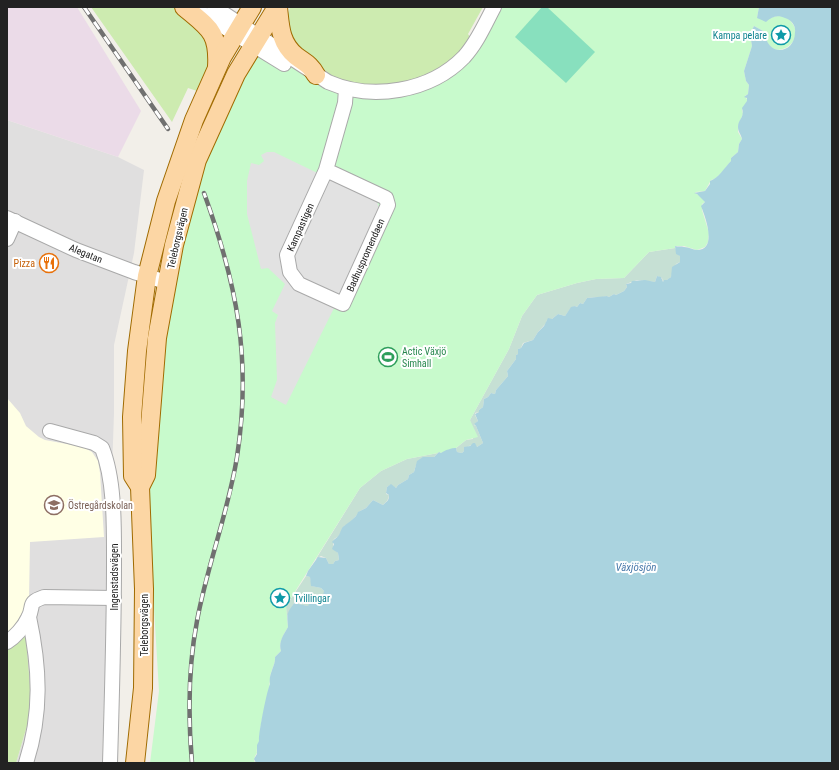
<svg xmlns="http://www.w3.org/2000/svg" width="839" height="770" viewBox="0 0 839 770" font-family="'Roboto Condensed',sans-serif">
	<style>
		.residential { fill: #e0dfdf }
		.industrial { fill: #ebdbe8 }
		.education { fill: #ffffe5 }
		.grass { fill: #cdebb0 }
		.wetland { fill: #c6e0d4 }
		.park { fill: #c8facc }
		.pitch { fill: #88e0be }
		.parking { fill: #e2e2e2 }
		.water { fill: #aad3df }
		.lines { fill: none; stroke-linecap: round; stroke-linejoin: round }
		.minor-casing { stroke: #a9a9a9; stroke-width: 16 }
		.major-casing { stroke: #a06b00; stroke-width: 20 }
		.minor { stroke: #fff; stroke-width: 14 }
		.major { stroke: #fcd6a4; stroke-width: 18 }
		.rail-casing { stroke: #707070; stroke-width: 4.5 }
		.rail { stroke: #fff; stroke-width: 3; stroke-dasharray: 9; stroke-linecap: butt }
		.labels { text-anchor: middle; stroke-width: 4; stroke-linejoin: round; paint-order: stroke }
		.culture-label { font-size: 10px; fill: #0d838f; stroke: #fff; text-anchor: end }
		.street-label { font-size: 10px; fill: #222; stroke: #fff }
		.food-label { font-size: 10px; fill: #c56008; stroke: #fff; text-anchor: end }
		.leisure-label { font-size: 10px; fill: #27864d; stroke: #fff; text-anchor: start }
		.education-label { font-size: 10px; fill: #785e54; stroke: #fff; text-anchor: start }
		.water-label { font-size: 11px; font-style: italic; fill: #4a7aab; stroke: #fff }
	</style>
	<rect width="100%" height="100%" fill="#f2efe9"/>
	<!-- residential -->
	<polygon class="residential" points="7,120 118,157 144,170 134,253 114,345 114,413 102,763 16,763 32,709 7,644"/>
	<!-- industrial -->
	<polygon class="industrial" points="7,7 77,7 141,111 118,157 7,120"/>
	<!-- education -->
	<polygon class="education" points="7,398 20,413 26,426 39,437 45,440 83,447 92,452 98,461 100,473 104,537 30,542 29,600 11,633 7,636"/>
	<!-- grass -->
	<g class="grass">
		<polygon points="91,7 173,7 200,27 216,55 200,92 188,88 172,122"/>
		<polygon points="290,7 483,7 468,34 472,40 460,53 428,78 381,87 356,84 332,77 299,51 285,26"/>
		<polygon points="25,628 32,709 16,763 7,763 7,644"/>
	</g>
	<!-- wetland -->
	<g class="wetland">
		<path d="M675 248 680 256V262L676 264 671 277 667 280H664L663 282 662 278 657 276 655 282 637 280 626 284 627 287 624 291 616 295 614 294 609 297 607 296C601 298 594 297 587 298L583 304 580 303 577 307 575 306 570 309 565 316 558 314 552 319 546 321 547 322 538 332 533 340 523 343 521 348 518 349V354L516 355V359L507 371 508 376 496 390 495 394 491 393 488 397 484 399 483 407 479 410V412L475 413V415L478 421 474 425 476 426 483 443 477 447 471 445 464 449V451L462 453 457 452 456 448 466 440 473 439 470 420 509 349 522 316 537 295 577 283 596 279 624 278 649 252Z"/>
		<path d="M438 453 434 457C420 460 418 457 414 472L409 475 408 479 398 485 396 488 390 485 387 487 386 494 389 495C388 501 387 501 383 505L373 500 366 508 360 511 349 524 344 526 339 536 334 539 333 542V548L338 553 339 560 335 561 333 564H329L326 558 321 556 316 559 360 488 381 471 407 459Z"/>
		<polygon points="306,576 310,577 312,586 321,588 324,591 324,594 315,602 310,602 310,606 307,606 294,603 287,616 287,622 286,606"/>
	</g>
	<!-- park -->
	<path class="park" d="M494 7H759L757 18C761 18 766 18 770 18 773 17 776 16 779 16 784 16 790 19 792 23 808 44 767 66 765 32L754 26 750 34 752 46 744 71 746 81 749 85 748 94 745 96 748 101 742 110 743 114 738 126V132L742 139 739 144 738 152 731 158V161C726 167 718 179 711 180L705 191 696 192 695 193 703 198 705 202 702 204V210L709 233 708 242 705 247 697 250 684 246H675V248L649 252 624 278 596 279 577 283 537 295 522 316 509 349 470 420 478 437 466 440 456 448 441 453 439 452 438 453 407 459 381 471 360 488 286 606 288 627C284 634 278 643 281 651L275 657C276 664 270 671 270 679 269 694 264 709 261 724 260 729 261 737 259 742 258 746 256 749 257 753L255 756 254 761 256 763H150L159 691 146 475 157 338 197 160 259 36 316 75 376 92 450 69Z"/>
	<!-- pitch -->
	<polygon class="pitch" points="542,7 547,7 595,52 566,83 515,37"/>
	<!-- parking -->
	<polygon class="parking" points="267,152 274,152 369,198 377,202 380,210 337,302 286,405 271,397 277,380 275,323 278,315 272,311 285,284 268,268 261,269 247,214 247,181 251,163 259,165 264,161 261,155"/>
	<!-- water -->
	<path class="water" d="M759 7H832V763H256L254 759 257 754V745L259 741C258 735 267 690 270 684 268 674 276 665 275 657L281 651C278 642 284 634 288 627 287 613 286 615 294 603L308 606 310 602H315L323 595 324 591 321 588 311 586 310 577 306 576 308 571 318 557 326 558 329 564H333L335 561 339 560 338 553 332 549 334 544 332 542C334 539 337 538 339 535 341 532 341 528 344 526 349 522 356 518 358 512L366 508 373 500 383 505C387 501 389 501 389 495L386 493 387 487 391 484 396 488 398 485 408 479 409 475 414 472 417 461 423 457H434L439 452 441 453C445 450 452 448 456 448L457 452 462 453 464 451V447L470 446 473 443H475L477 447 483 443 476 426 474 424 478 421 475 414 479 412V410L483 407 484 399 488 397 491 393 495 394 496 390 508 376 507 371 516 359V355L518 354V349L521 348 524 343 533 340 538 332 544 326 548 318 552 319 558 314 565 316 571 307 575 306 577 307 580 303 583 304 587 298C594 297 601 297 607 296L609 297 614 294 616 295 624 291 627 287 626 284 631 283 632 281 645 280 655 282 657 276 661 277 663 282 664 280H667L668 279 671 277 672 267 680 262V256L676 254 675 246C678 247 681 246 684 247 689 247 693 250 697 250 718 250 705 216 701 206L705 202 697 194 694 193 705 191 710 184V181C719 178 724 168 731 161V158L738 152 739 144 742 139C741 134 738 132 738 127 738 119 745 118 742 108L747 101V98L744 97 748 94 749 85 746 81 744 71 752 46 750 34 754 26 765 32C766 57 795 55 795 32 796 25 791 20 785 18 777 14 771 17 766 22L757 18Z"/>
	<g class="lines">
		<defs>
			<g id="minor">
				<path d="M214 7 328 82C372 101 430 92 464 57 477 43 485 24 494 7"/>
				<polyline points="198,11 284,64"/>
				<polyline points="326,170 287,255 290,272 299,284 343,304 388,205 386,198 326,170 345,103 346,89"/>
				<polyline points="7,218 76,250 134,272 166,282"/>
				<polyline points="7,239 15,221"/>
				<path d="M50 431 94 443 102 448C115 480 114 528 114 562 114 629 112 696 110 763"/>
				<path d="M7 642C15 637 24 627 28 618 35 606 26 603 44 597L114 598"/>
				<path d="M26 763C42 713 40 668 29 617"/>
			</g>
			<g id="major">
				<path d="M184 7C209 28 219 32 217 67"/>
				<path d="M278 7C280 26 280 43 296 56 305 63 310 64 316 75"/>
				<polyline points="140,487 146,475 157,338 174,245 197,160 236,74 277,7"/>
				<polyline points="135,763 143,688 144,589 140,487 133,476 132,417 137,351 147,276 166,201 194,120 222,57 252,7"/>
			</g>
		</defs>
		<!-- minor casing -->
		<use href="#minor" class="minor-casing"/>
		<!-- major casing -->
		<use href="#major" class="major-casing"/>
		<!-- minor -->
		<use href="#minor" class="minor"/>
		<!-- major -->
		<use href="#major" class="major"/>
		<defs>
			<g id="rail">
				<polyline points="84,7 168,129"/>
				<path d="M192 763C188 716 188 668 197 621 207 566 228 513 237 457 252 360 237 284 204 193"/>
			</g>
		</defs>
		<!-- rail casing -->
		<use href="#rail" class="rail-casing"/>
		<!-- rail -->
		<use href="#rail" class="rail"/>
	</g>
	<!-- icons -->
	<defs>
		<symbol id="sight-ring" viewBox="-11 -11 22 22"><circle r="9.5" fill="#fff" stroke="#0f9aa8" stroke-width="1.5"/><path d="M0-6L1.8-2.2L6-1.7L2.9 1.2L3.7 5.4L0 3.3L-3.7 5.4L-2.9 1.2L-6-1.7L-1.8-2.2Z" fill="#0f9aa8"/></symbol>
		<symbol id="restaurant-ring" viewBox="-11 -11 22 22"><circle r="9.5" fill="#fff" stroke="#e8710a" stroke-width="1.5"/><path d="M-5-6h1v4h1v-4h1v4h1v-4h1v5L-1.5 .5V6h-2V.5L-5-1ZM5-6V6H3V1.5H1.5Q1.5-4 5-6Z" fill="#e8710a"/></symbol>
		<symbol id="stadium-ring" viewBox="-11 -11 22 22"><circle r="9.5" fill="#fff" stroke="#2e9e5b" stroke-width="1.5"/><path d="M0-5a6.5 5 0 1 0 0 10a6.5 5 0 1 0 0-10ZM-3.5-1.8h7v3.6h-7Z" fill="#2e9e5b"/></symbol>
		<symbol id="school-ring" viewBox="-11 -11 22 22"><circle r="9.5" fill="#fff" stroke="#8d6e63" stroke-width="1.5"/><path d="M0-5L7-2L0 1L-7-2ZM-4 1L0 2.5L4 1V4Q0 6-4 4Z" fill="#8d6e63"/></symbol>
	</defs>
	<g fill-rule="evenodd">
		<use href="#sight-ring" x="770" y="24" width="22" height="22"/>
		<use href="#restaurant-ring" x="38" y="252" width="22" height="22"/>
		<use href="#stadium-ring" x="377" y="346" width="22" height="22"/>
		<use href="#school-ring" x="43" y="494" width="22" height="22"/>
		<use href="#sight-ring" x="269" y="587" width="22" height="22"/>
	</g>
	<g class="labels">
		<!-- culture labels -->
		<g class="culture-label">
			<text x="767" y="39">Kampa pelare</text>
			<text x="294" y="602" text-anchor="start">Tvillingar</text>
		</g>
		<!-- street labels -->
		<g class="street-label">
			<text transform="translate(300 227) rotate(-66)" y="4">Kampastigen</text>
			<text transform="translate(177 238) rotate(-77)" y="4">Teleborgsvägen</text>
			<text transform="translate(86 253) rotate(22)" y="4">Alegatan</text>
			<text transform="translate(365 255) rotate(-66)" y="4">Badhuspromendaen</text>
			<text transform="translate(114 577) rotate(-90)" y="4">Ingenstadsvägen</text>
			<text transform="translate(144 625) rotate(-90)" y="4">Teleborgsvägen</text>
		</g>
		<!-- food labels -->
		<g class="food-label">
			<text x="35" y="267">Pizza</text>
		</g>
		<!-- leisure labels -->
		<g class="leisure-label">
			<text x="402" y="355">Actic Växjö<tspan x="402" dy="12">Simhall</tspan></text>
		</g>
		<!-- education labels -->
		<g class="education-label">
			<text x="68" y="509">Östregårdskolan</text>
		</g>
		<!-- water labels -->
		<g class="water-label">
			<text x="636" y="571">Växjösjön</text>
		</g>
	</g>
	<!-- border -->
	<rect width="839" height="770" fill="none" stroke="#222222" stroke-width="16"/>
</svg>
